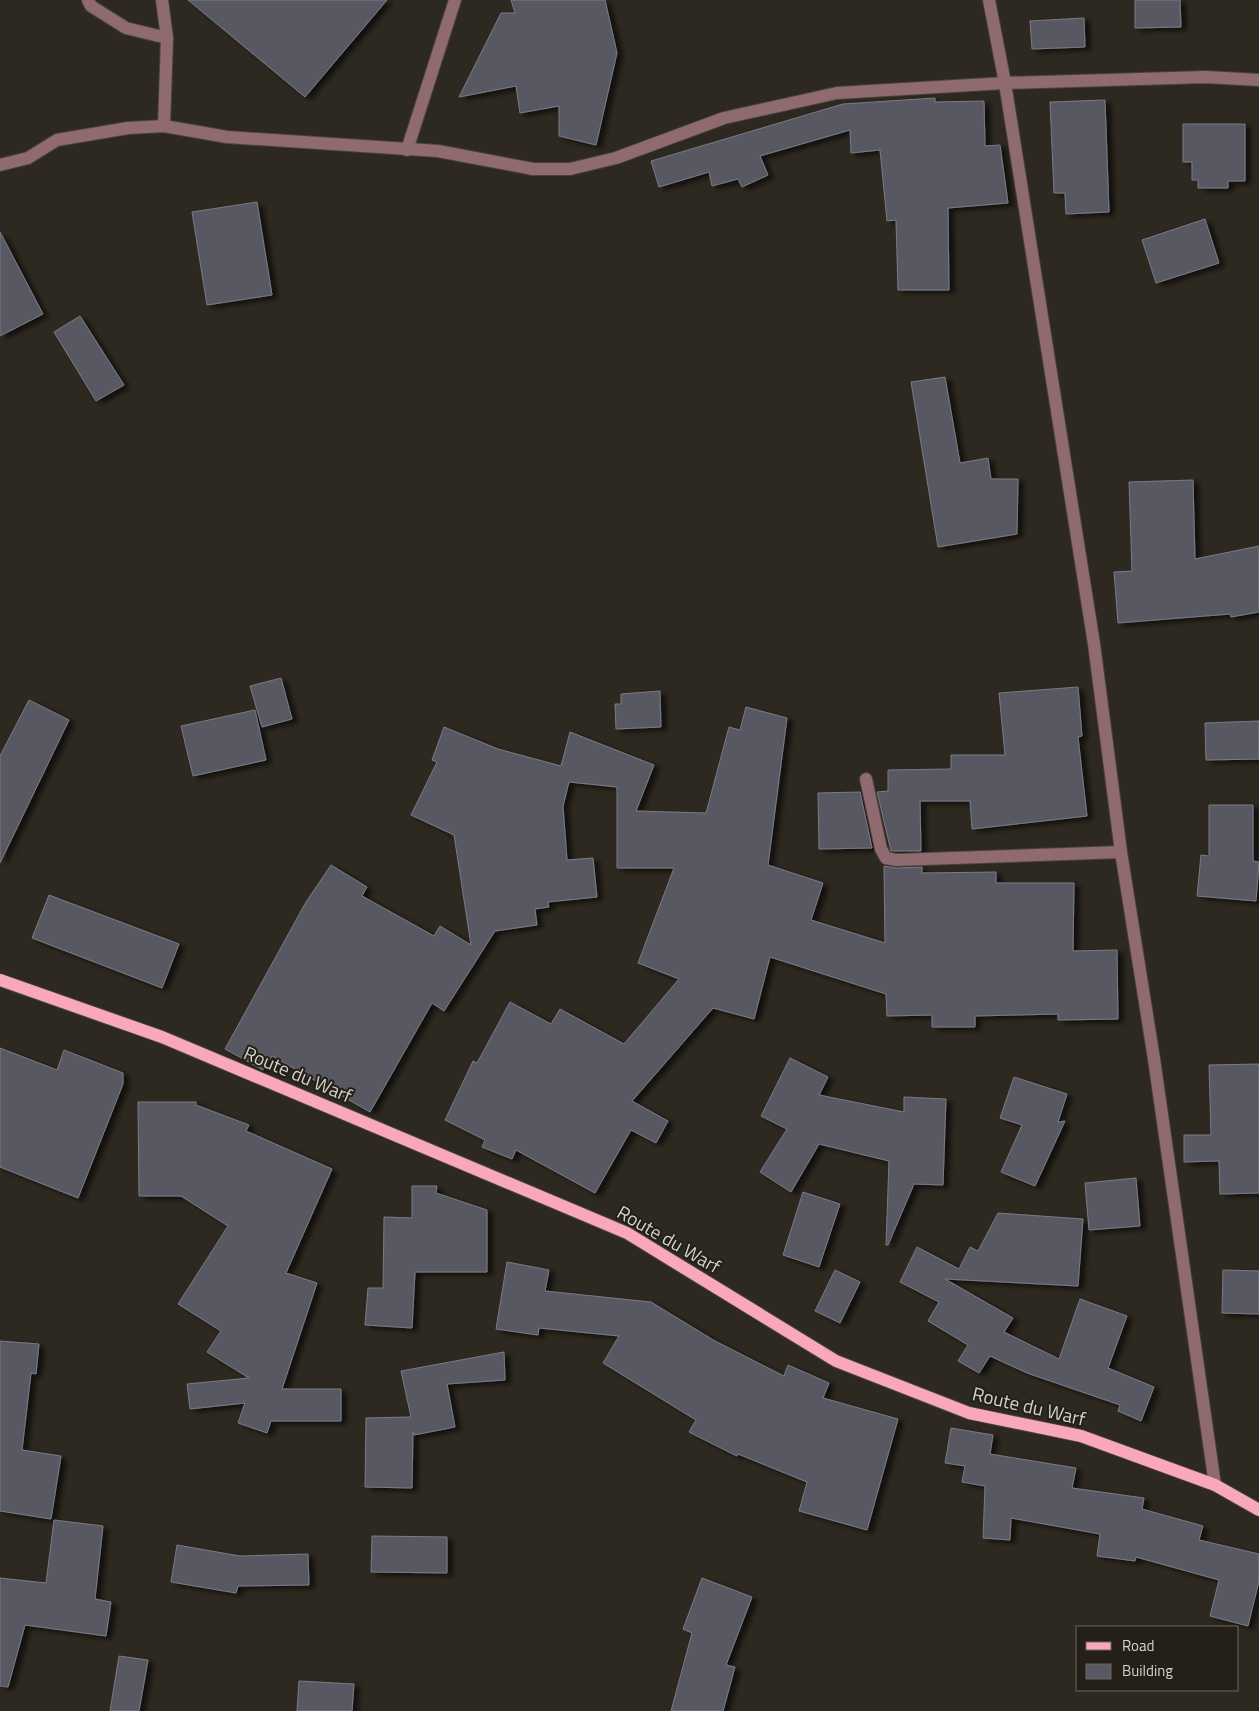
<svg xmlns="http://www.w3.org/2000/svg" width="1259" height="1711" viewBox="0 0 1259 1711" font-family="'Titillium Web',sans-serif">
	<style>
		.building { fill: #595863; stroke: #7b7a86; filter: url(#shadow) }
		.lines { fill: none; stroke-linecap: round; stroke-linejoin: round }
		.minor-casing { stroke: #48443b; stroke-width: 14 }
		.major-casing { stroke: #48443b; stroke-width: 14 }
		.minor { stroke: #906a71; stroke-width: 12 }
		.major { stroke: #f8a8ba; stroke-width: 12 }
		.labels { text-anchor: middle; stroke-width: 4; stroke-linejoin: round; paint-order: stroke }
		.street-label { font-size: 19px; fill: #d3d1cb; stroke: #242017 }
	</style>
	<defs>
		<filter id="shadow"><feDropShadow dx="5.5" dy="3" stdDeviation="2.5" flood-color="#0009"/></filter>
	</defs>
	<rect width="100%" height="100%" fill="#2d2920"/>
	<!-- building -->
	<g class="building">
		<polygon points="188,0 387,0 305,97"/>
		<polygon points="511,0 605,0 617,53 596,145 559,136 559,106 520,113 516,86 459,97 501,13 515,13"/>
		<polygon points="1135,0 1180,0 1181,27 1135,28"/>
		<polygon points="1084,18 1085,47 1032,49 1030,21"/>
		<polygon points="935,98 935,102 984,101 985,146 1000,145 1008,203 948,208 949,290 898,290 896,220 887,221 880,150 851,153 850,130 760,156 768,175 742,187 738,179 712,186 709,172 659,187 651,161 843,104"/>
		<polygon points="1105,100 1109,212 1066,214 1065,193 1054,193 1050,102"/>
		<polygon points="1183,124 1245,124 1245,181 1228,181 1228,188 1198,188 1198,180 1192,180 1192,162 1183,162"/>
		<polygon points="257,202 272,295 207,305 192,212"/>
		<polygon points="1205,219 1219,263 1156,283 1142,240"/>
		<polygon points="0,232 43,314 0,336"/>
		<polygon points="80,316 124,385 96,401 54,332"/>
		<polygon points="945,377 960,463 988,458 991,479 1018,479 1017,534 938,547 911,382"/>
		<polygon points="1193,480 1195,559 1259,546 1259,612 1231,617 1230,614 1118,623 1114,572 1132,571 1129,482"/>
		<polygon points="281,678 292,719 262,727 250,686"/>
		<polygon points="1078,687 1082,736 1078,737 1087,816 972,829 970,801 920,801 921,851 891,851 877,792 888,791 888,770 951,769 951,755 1005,755 999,693"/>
		<polygon points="660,691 661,727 616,729 615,704 621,704 621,694"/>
		<polygon points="29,700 69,720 0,863 0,756"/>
		<polygon points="746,707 787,718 768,865 823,883 811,920 885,943 884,866 896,868 922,867 922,873 996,872 996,883 1074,883 1073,951 1117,950 1118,1019 1058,1020 1058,1014 975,1016 975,1027 932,1027 932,1015 887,1016 886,994 770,957 754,1019 713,1008 632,1101 668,1121 656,1143 631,1130 595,1193 516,1150 512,1159 482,1147 485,1140 445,1120 473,1061 477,1063 510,1002 551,1024 560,1009 624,1044 679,979 638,963 674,868 617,868 617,787 569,782 563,806 567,860 593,858 597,897 548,902 549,907 535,909 537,925 495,931 444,1011 432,1003 370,1112 272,1056 263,1070 225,1049 306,902 331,865 367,887 362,896 434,936 440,926 471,945 454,835 411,815 437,762 432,760 444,727 498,749 561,766 570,732 654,765 636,811 706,813 729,727 740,730"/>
		<polygon points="255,710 266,760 193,776 181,726"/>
		<polygon points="1259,721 1259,759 1206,760 1205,723"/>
		<polygon points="860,792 872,848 819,849 818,793"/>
		<polygon points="1209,805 1253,805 1253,861 1259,862 1256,901 1197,896 1201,855 1209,856"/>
		<polygon points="49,895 179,944 162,988 32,938"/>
		<polygon points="0,1048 57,1070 64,1050 123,1073 123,1084 78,1198 0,1167"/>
		<polygon points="790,1058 828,1077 819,1095 904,1112 904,1097 946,1099 943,1185 914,1184 888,1245 886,1245 889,1161 819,1144 791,1192 760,1172 787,1129 761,1116"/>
		<polygon points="1259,1064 1259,1193 1220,1194 1219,1161 1184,1162 1184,1135 1211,1135 1209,1065"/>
		<polygon points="1014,1077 1067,1094 1058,1122 1065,1121 1035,1186 1001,1172 1022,1125 1000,1118"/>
		<polygon points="138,1102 196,1102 196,1105 249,1125 246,1131 332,1169 286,1273 317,1283 282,1389 341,1389 341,1421 271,1421 267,1433 238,1423 245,1403 190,1409 187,1384 249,1378 207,1352 221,1331 178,1304 228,1226 181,1196 139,1196"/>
		<polygon points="1136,1178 1140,1226 1089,1230 1085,1183"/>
		<polygon points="412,1186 437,1186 436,1193 487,1210 487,1272 415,1272 412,1328 365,1325 368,1288 383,1288 384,1217 412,1218"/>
		<polygon points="803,1192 840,1204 819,1267 783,1255"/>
		<polygon points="998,1213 1083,1219 1078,1286 945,1279 1013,1318 1004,1332 1059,1359 1080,1299 1127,1316 1108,1368 1154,1387 1141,1421 1118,1411 1120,1405 1027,1373 990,1356 979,1373 958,1361 968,1345 928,1321 939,1302 900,1282 917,1247 959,1269 970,1247 978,1251"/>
		<polygon points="507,1262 549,1270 545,1291 651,1302 715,1341 784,1376 788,1365 829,1383 823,1398 898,1419 867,1530 799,1511 807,1482 738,1454 737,1456 689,1432 696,1420 603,1363 619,1336 539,1328 538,1335 496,1329"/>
		<polygon points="835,1270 860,1282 840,1323 815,1311"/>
		<polygon points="1223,1270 1259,1271 1259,1314 1222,1313"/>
		<polygon points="0,1341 39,1344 36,1374 31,1373 22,1450 61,1456 51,1519 0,1511"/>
		<polygon points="504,1352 505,1380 447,1384 455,1427 414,1435 413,1432 412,1488 365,1487 366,1418 411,1417 401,1371"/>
		<polygon points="951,1428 993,1435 990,1454 1076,1468 1072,1488 1144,1498 1142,1509 1203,1526 1199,1540 1259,1554 1259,1581 1248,1626 1210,1616 1219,1580 1136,1557 1135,1561 1097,1556 1100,1534 1011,1518 1010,1540 983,1538 985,1486 962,1482 965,1466 945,1463"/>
		<polygon points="54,1520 103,1526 95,1599 111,1602 106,1636 25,1625 8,1687 0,1686 0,1578 46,1583"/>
		<polygon points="372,1536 447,1537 447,1573 371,1572"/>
		<polygon points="177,1545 240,1556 308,1554 309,1585 238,1586 236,1593 171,1582"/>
		<polygon points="702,1578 752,1597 726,1665 735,1667 723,1711 671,1711 692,1633 683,1629"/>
		<polygon points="119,1656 148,1660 139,1711 110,1711"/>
		<polygon points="299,1681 354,1684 352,1711 297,1711"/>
	</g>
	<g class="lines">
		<defs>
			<g id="minor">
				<polyline points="88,0 91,6 126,28 167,38"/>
				<polyline points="162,0 167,38 164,126"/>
				<polyline points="989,0 1005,83 1094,644 1121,852 1154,1059 1215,1485"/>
				<polyline points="407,150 455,0"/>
				<polyline points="0,165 28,158 57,140 128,128 164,126 227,137 438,151 533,169 570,169 616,158 724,118 837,93 1005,83 1206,77 1259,80"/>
				<polyline points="866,779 881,849 886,858 896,860 1121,852"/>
			</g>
			<polyline id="major" points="0,980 162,1037 627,1233 836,1361 969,1413 1081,1436 1215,1485 1259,1510"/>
		</defs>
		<!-- minor casing -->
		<use href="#minor" class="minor-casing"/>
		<!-- major casing -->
		<use href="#major" class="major-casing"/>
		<!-- minor -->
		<use href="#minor" class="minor"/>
		<!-- major -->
		<use href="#major" class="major"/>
	</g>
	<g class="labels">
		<!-- street labels -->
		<g class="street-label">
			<text transform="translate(298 1074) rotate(23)" y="7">Route du Warf</text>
			<text transform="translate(669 1239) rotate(30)" y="7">Route du Warf</text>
			<text transform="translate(1029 1406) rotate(13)" y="7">Route du Warf</text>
		</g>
	</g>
	<!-- legend -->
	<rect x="1076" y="1626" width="162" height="65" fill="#242017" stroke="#6a675f"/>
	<rect x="1086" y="1642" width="25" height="8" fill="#f8a8ba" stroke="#6a675f"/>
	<text x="1122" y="1651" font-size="15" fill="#d3d1cb">Road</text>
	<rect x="1086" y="1664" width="25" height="15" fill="#595863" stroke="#6a675f"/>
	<text x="1122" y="1676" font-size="15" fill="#d3d1cb">Building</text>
</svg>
